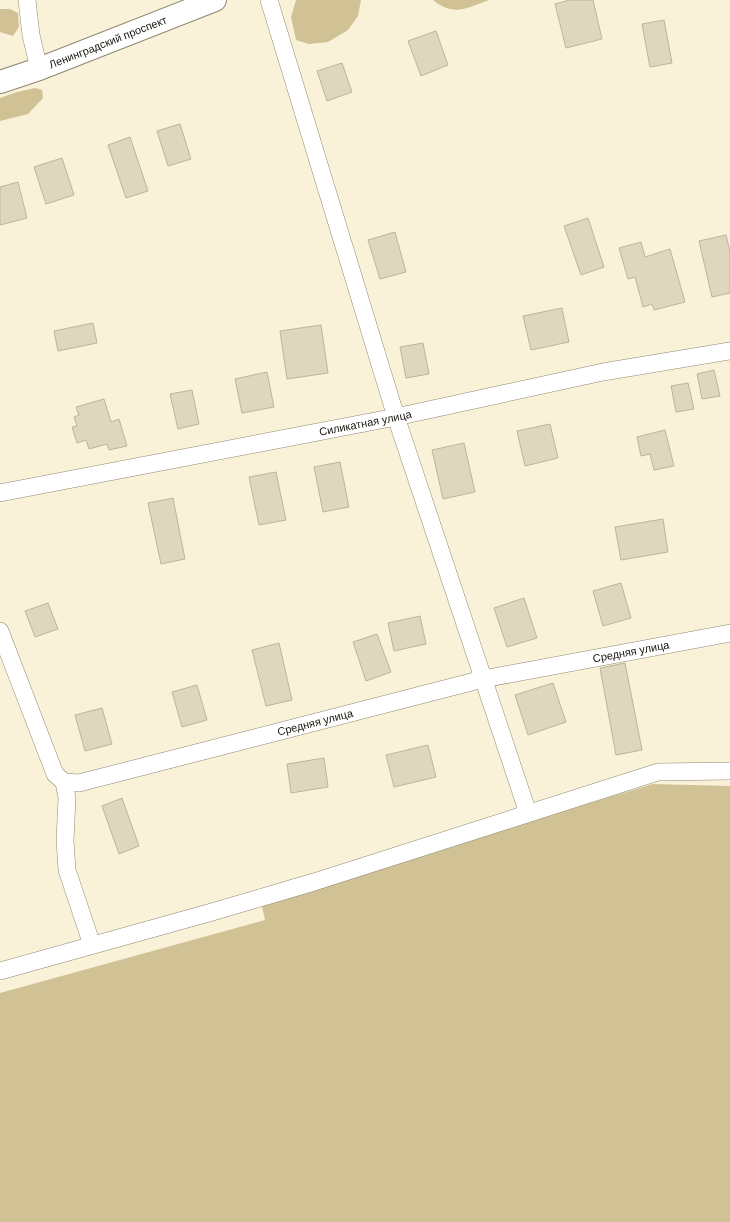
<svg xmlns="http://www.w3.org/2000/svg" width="730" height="1222" viewBox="0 0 730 1222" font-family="'DM Sans',sans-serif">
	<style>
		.green { fill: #d1c296 }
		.building { fill: #dfd6be; stroke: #bcb49c }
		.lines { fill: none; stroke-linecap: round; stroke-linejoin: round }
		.street-casing { stroke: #8f8871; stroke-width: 18 }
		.primary-casing { stroke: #8f8871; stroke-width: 24 }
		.street { stroke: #fff; stroke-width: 17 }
		.primary { stroke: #fff; stroke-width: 22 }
		.labels { text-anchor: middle; stroke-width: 3; stroke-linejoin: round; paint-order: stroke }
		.street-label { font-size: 11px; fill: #16130b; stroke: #f9f1d8 }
	</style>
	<rect width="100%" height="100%" fill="#f9f1d8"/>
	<!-- green -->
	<g class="green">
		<polygon points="296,0 361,0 358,16 348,30 328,42 309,44 296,40 291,17"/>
		<path d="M433 0H489C467 8 454 17 433 0Z"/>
		<polygon points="0,9 10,9 18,13 19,27 13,36 0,32"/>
		<polygon points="35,88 42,90 43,98 28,114 0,121 0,98 17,92"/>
		<polygon points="653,784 730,786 730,1222 0,1222 0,993 265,920 261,902"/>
	</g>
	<!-- building -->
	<g class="building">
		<polygon points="570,0 593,0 602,39 566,48 555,4"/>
		<polygon points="664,20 672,63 650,67 642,24"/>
		<polygon points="436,31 448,65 421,76 408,41"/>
		<polygon points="342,63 352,92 327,101 317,71"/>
		<polygon points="180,124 191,159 168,166 157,131"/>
		<polygon points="130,137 148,191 126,198 108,145"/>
		<polygon points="62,158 74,195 46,204 34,167"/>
		<polygon points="18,182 27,218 0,225 0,187"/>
		<polygon points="588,218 604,267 581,275 564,226"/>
		<polygon points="395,232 406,272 380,279 368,240"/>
		<polygon points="726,235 730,251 730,293 712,297 699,241"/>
		<polygon points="641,242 645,257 670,249 685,302 654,310 652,304 643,307 635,277 628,279 619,248"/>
		<polygon points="562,308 569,342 531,350 523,316"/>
		<polygon points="93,323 97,343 58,351 54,331"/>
		<polygon points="321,325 328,373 287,379 280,331"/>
		<polygon points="423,343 429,374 406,378 400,347"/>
		<polygon points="714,370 720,396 702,399 697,374"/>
		<polygon points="267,372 274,407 242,413 235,379"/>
		<polygon points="688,383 694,409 676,412 671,386"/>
		<polygon points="192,390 199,424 178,429 170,394"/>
		<polygon points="104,399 111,422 119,419 127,446 109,450 107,444 89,449 86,440 77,443 72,427 77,426 74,417 79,415 76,407"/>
		<polygon points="550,424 558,458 525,466 517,431"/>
		<polygon points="665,430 674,466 654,470 650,454 641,456 637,437"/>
		<polygon points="464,443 475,492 443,499 432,450"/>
		<polygon points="340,462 349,507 323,512 314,467"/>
		<polygon points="276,472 286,520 259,525 249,477"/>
		<polygon points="173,498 185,559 161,564 148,503"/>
		<polygon points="663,519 668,552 621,560 615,527"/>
		<polygon points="621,583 631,618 603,626 593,591"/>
		<polygon points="524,598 537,638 507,647 494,608"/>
		<polygon points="48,603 58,629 35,637 25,611"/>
		<polygon points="420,616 426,644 394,651 388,623"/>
		<polygon points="377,634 391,672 366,681 353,642"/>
		<polygon points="279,643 292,700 266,706 252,650"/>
		<polygon points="625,663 642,750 616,755 600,668"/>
		<polygon points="553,683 566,722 528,735 515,695"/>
		<polygon points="197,685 207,720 182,727 172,692"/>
		<polygon points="102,708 112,744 85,751 75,715"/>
		<polygon points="428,745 436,777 394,787 386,755"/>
		<polygon points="324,758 328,787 291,793 287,764"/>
		<polygon points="122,798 139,846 119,854 102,806"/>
	</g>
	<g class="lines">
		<defs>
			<g id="street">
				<polyline points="27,0 31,35 39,69"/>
				<polyline points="269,0 396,417 528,813"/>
				<path id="s1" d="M0 493 396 417 603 372 730 351"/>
				<path id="s2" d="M0 631 55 774 64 782 79 783 483 679 730 633"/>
				<polyline points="64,782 67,798 65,840 67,870 92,945"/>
				<polyline points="0,971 212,912 314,882 658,772 730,771"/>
			</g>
			<g id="primary">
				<path id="s3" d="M0 82 39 69 215 0"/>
			</g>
		</defs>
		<!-- street casing -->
		<use href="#street" class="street-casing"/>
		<!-- primary casing -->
		<use href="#primary" class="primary-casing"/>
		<!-- street -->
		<use href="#street" class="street"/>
		<!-- primary -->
		<use href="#primary" class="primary"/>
	</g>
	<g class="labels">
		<!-- street labels -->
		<g class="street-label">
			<text dy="4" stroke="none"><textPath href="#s3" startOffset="115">Ленинградский проспект</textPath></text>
			<text dy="4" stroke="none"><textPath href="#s1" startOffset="372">Силикатная улица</textPath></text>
			<text dy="4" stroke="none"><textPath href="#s2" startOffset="748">Средняя улица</textPath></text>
			<text dy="4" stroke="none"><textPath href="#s2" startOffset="424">Средняя улица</textPath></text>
		</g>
	</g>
</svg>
